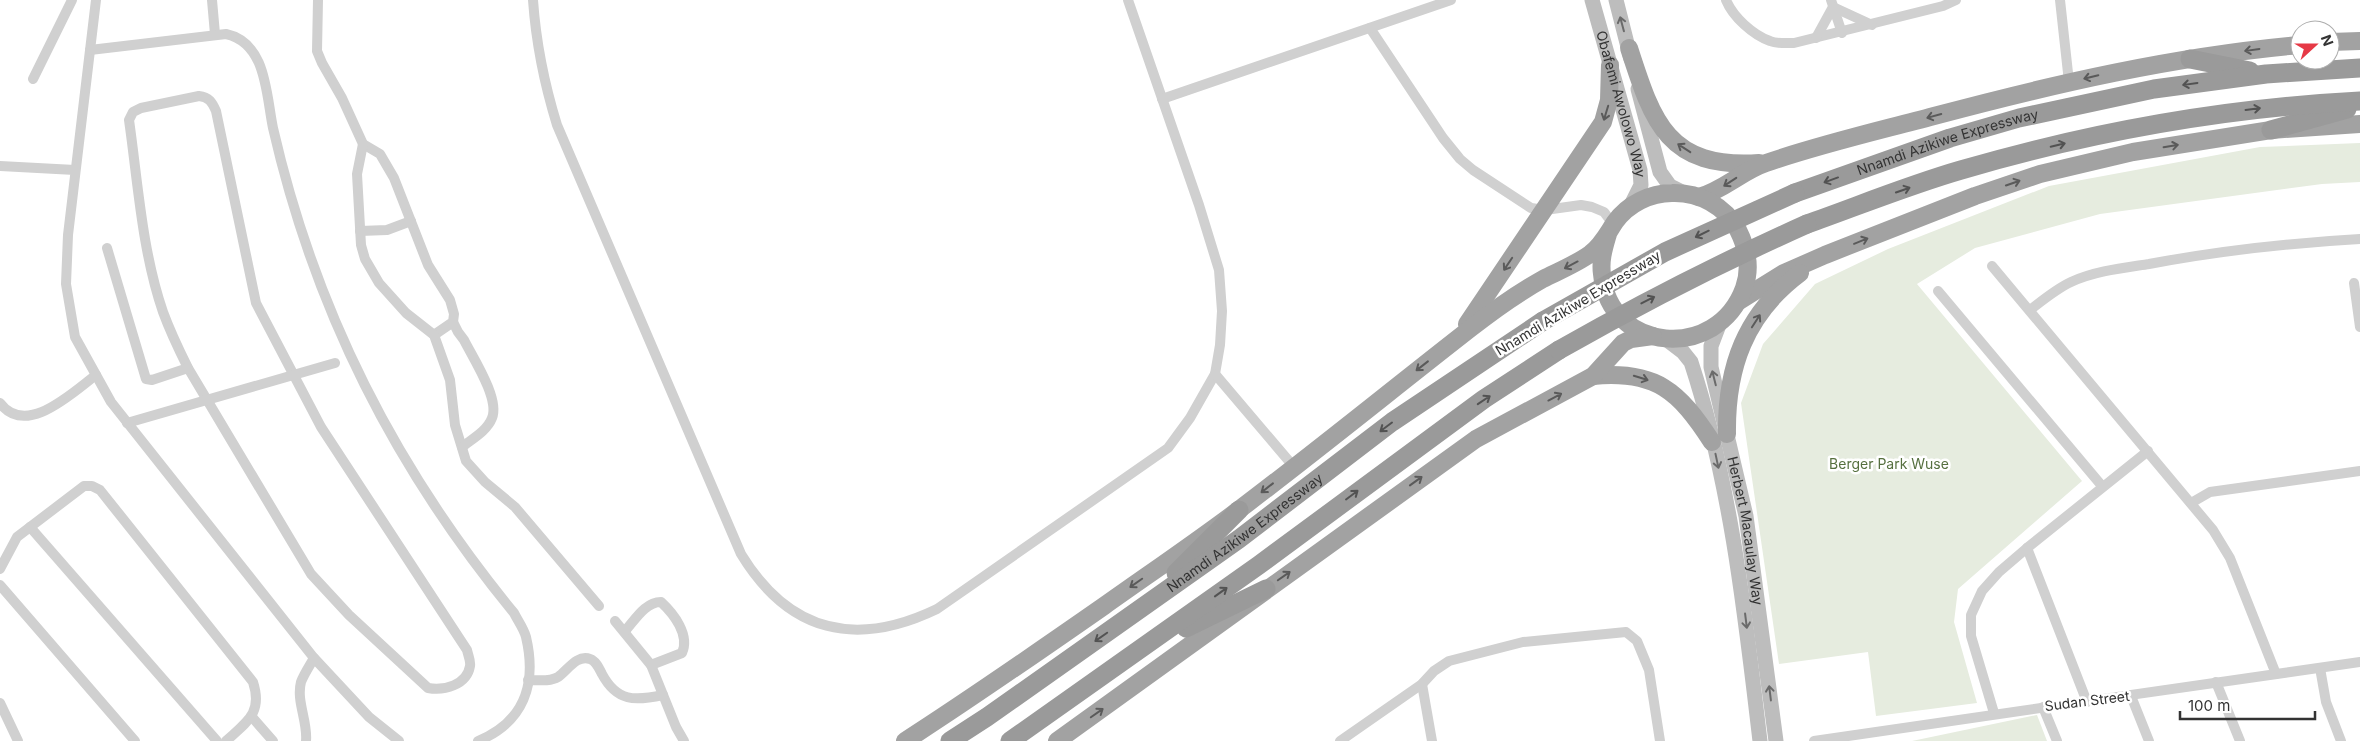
<svg xmlns="http://www.w3.org/2000/svg" width="2360" height="741" viewBox="0 0 2360 741" font-family="Inter,sans-serif">
	<style>
		.green { fill: #e6ecdf }
		.lines { fill: none; stroke-linecap: round; stroke-linejoin: round }
		.minor { stroke: #d0d0d0; stroke-width: 10 }
		.secondary { stroke: #bdbdbd; stroke-width: 15 }
		.trunk { stroke: #a2a2a2; stroke-width: 18 }
		.motorway { stroke: #9a9a9a; stroke-width: 19 }
		.motorway-bridge { stroke: #9a9a9a; stroke-width: 19 }
		.oneway { stroke: #6a6a6a }
		.oneway2 { stroke: #5a5a5a }
		.oneway3 { stroke: #525252 }
		.labels { text-anchor: middle; stroke-width: 5; stroke-linejoin: round; paint-order: stroke }
		.street-label { font-size: 14px; fill: #333; stroke: #fff }
		.park-label { font-size: 14px; fill: #56703f; stroke: #fff }
	</style>
	<rect width="100%" height="100%" fill="#fff"/>
	<!-- green -->
	<g class="green">
		<polygon points="2360,143 2360,182 2322,184 2100,214 1975,248 1917,284 2082,481 1958,589 1954,622 1977,703 1876,716 1868,652 1779,664 1741,403 1763,344 1815,284 1888,249 2049,186 2260,147"/>
		<polygon points="2037,715 2047,741 1912,741"/>
	</g>
	<g class="lines">
		<!-- minor -->
		<g class="minor">
			<polyline points="96,0 68,235 66,284 75,337 111,402 314,658 369,717 399,741"/>
			<polyline points="212,0 215,34"/>
			<polyline points="318,0 317,51 322,63 342,98 363,144 380,154 394,178 428,265 450,300 454,314 453,322 434,335"/>
			<path d="M533 0C536 43 544 83 557 125L741 554C789 633 856 648 937 609L1168 448 1190 418 1215 374 1220 345 1222 311 1219 270 1199 205 1128 0"/>
			<path d="M1726 0C1733 17 1753 35 1770 41 1777 44 1787 43 1794 43L1943 6 1956 0"/>
			<polyline points="1831,0 1842,33"/>
			<polyline points="2060,0 2069,82"/>
			<polyline points="1370,28 1443,138 1460,159 1473,170 1531,208 1545,210 1581,205 1592,207 1604,212 1613,224"/>
			<polyline points="1816,38 1833,7 1872,25"/>
			<path d="M90 50 226 34C267 43 266 95 273 128 315 311 395 468 514 613 518 621 524 629 526 637 537 684 524 722 478 741"/>
			<polyline points="33,79 72,0"/>
			<path d="M199 96C209 97 212 102 216 111L256 303 321 427 467 650C468 655 471 661 470 666 467 685 444 691 428 688L349 615 311 574 188 368C179 350 170 331 163 312 142 251 138 183 129 120L133 112 141 108Z"/>
			<polyline points="1162,99 1451,0"/>
			<polyline points="363,144 357,174 361,245 365,259 379,283 406,313 434,335 450,380 455,425 466,461 485,482 515,507 599,606"/>
			<polyline points="0,166 75,170"/>
			<polyline points="360,231 387,230 411,221"/>
			<polyline points="107,248 146,379 152,380 188,368"/>
			<polyline points="1992,266 2213,530 2230,558 2276,674"/>
			<polyline points="2354,283 2360,327"/>
			<polyline points="1938,291 2102,486"/>
			<path d="M2030 310C2043 300 2056 289 2071 282 2095 271 2123 268 2149 264 2218 251 2289 243 2360 239"/>
			<path d="M453 322 458 332 464 340C473 358 500 399 492 418 487 431 472 439 462 447"/>
			<polyline points="1215,374 1294,467"/>
			<path d="M0 403C26 438 73 392 96 375"/>
			<polyline points="127,423 335,363"/>
			<polyline points="2191,503 2210,492 2360,471"/>
			<polyline points="30,527 217,741"/>
			<polyline points="2027,548 2087,702"/>
			<path d="M0 569 17 537 84 486H92L100 490 253 682C263 713 247 722 226 741"/>
			<polyline points="0,585 135,741"/>
			<polyline points="615,621 651,665 676,727 684,741"/>
			<path d="M625 631C635 620 645 602 661 602 674 614 690 635 682 653L651 665"/>
			<polyline points="2320,668 2326,702 2341,741"/>
			<path d="M528 680C537 680 550 682 558 677 567 671 577 654 590 659 596 661 599 668 602 674 617 702 635 701 663 695"/>
			<polyline points="2216,682 2240,741"/>
			<polyline points="1422,684 1432,741"/>
			<polyline points="2131,696 2149,741"/>
			<polyline points="0,703 18,741"/>
			<polyline points="2043,707 2057,741"/>
			<polyline points="1994,713 1971,636 1971,615 1982,591 1999,572 2027,548 2148,451"/>
			<polyline points="252,717 273,741"/>
			<path d="M306 741C308 722 296 701 301 682 304 674 310 665 314 658"/>
			<polyline points="1340,741 1422,684 1434,671 1449,661 1523,642 1626,632 1637,641 1649,670 1660,741"/>
			<path d="M1814 741C1996 713 2178 689 2360 662"/>
		</g>
		<!-- secondary -->
		<g class="secondary">
			<path id="s1" d="M1592 0 1640 170 1641 185 1630 207"/>
			<polyline points="1616,0 1631,59"/>
			<polyline points="1638,89 1660,172 1670,186 1682,192"/>
			<path id="s2" d="M1719 325 1711 346V367L1746 516 1776 741"/>
			<path d="M1666 339 1683 352 1691 362C1731 484 1745 614 1760 741"/>
		</g>
		<!-- trunk -->
		<g class="trunk">
			<polyline points="2330,42 2360,41"/>
			<path d="M1629 48C1653 123 1668 169 1759 163"/>
			<path d="M1699 197C1724 190 1742 171 1766 163 1821 144 1878 131 1934 116 2054 84 2175 56 2300 45"/>
			<polyline points="1739,301 1784,273 1825,255 1975,196 2040,174 2133,152 2271,130 2360,124"/>
			<polyline points="1467,324 1603,122 1609,100 1610,65"/>
			<path d="M1593 376C1656 370 1679 391 1712 442"/>
			<path d="M1727 434C1726 368 1745 314 1800 273"/>
			<path d="M905 741C972 698 1038 652 1104 606 1149 574 1195 543 1240 509 1318 450 1394 388 1471 328 1494 310 1518 293 1543 279 1559 271 1576 264 1590 254 1602 245 1607 234 1615 222 1628 204 1650 193 1672 193 1699 192 1725 206 1738 230 1747 248 1751 269 1744 288 1717 362 1609 353 1602 274 1600 260 1604 248 1608 234"/>
			<polyline points="1057,741 1476,439 1593,376 1623,343 1631,339 1653,336"/>
		</g>
		<!-- motorway -->
		<g class="motorway">
			<polyline points="2190,59 2250,71"/>
			<polyline points="2271,130 2347,109"/>
			<path id="s3" d="M1795 193 1950 138 2019 118 2154 89 2266 74 2360 68"/>
			<path d="M1807 224C1858 206 1909 185 1961 170 2091 132 2225 108 2360 101"/>
			<polyline points="1176,573 1239,510"/>
			<polyline points="1186,628 1266,589"/>
			<path id="s4" d="M950 741 987 717 1239 539 1392 422 1543 321"/>
			<polyline points="1010,741 1259,565 1484,399 1559,350"/>
		</g>
		<!-- motorway-bridge -->
		<g class="motorway-bridge">
			<polyline points="1543,321 1665,252 1795,193"/>
			<path d="M1559 350C1640 304 1722 262 1807 224"/>
		</g>
	</g>
	<!-- one-way arrows -->
	<defs><path id="oneway-shaft" d="M-6 0H5M1.5-3L5.5 0L1.5 3" fill="none" stroke-width="1.6" stroke-linecap="round" stroke-linejoin="round" transform="scale(1.25)"/></defs>
	<g class="oneway">
		<use href="#oneway-shaft" transform="translate(1622 24) rotate(-105)"/>
		<use href="#oneway-shaft" transform="translate(1714 378) rotate(-104)"/>
		<use href="#oneway-shaft" transform="translate(1717 461) rotate(78)"/>
		<use href="#oneway-shaft" transform="translate(1746 621) rotate(83)"/>
		<use href="#oneway-shaft" transform="translate(1770 693) rotate(-97)"/>
	</g>
	<g class="oneway2">
		<use href="#oneway-shaft" transform="translate(2252 50) rotate(172)"/>
		<use href="#oneway-shaft" transform="translate(2091 77) rotate(167)"/>
		<use href="#oneway-shaft" transform="translate(1606 113) rotate(107)"/>
		<use href="#oneway-shaft" transform="translate(1934 116) rotate(165)"/>
		<use href="#oneway-shaft" transform="translate(2171 146) rotate(-9)"/>
		<use href="#oneway-shaft" transform="translate(1684 148) rotate(-147)"/>
		<use href="#oneway-shaft" transform="translate(1730 182) rotate(147)"/>
		<use href="#oneway-shaft" transform="translate(2013 183) rotate(-19)"/>
		<use href="#oneway-shaft" transform="translate(1861 241) rotate(-22)"/>
		<use href="#oneway-shaft" transform="translate(1508 264) rotate(124)"/>
		<use href="#oneway-shaft" transform="translate(1571 265) rotate(152)"/>
		<use href="#oneway-shaft" transform="translate(1756 321) rotate(-57)"/>
		<use href="#oneway-shaft" transform="translate(1422 366) rotate(142)"/>
		<use href="#oneway-shaft" transform="translate(1641 378) rotate(17)"/>
		<use href="#oneway-shaft" transform="translate(1555 397) rotate(-28)"/>
		<use href="#oneway-shaft" transform="translate(1416 481) rotate(-36)"/>
		<use href="#oneway-shaft" transform="translate(1267 488) rotate(142)"/>
		<use href="#oneway-shaft" transform="translate(1284 576) rotate(-35)"/>
		<use href="#oneway-shaft" transform="translate(1136 583) rotate(145)"/>
		<use href="#oneway-shaft" transform="translate(1097 713) rotate(-35)"/>
	</g>
	<g class="oneway3">
		<use href="#oneway-shaft" transform="translate(2190 84) rotate(172)"/>
		<use href="#oneway-shaft" transform="translate(2253 109) rotate(-7)"/>
		<use href="#oneway-shaft" transform="translate(2058 145) rotate(-13)"/>
		<use href="#oneway-shaft" transform="translate(1831 180) rotate(160)"/>
		<use href="#oneway-shaft" transform="translate(1903 190) rotate(-19)"/>
		<use href="#oneway-shaft" transform="translate(1702 234) rotate(154)"/>
		<use href="#oneway-shaft" transform="translate(1648 300) rotate(-27)"/>
		<use href="#oneway-shaft" transform="translate(1484 400) rotate(-34)"/>
		<use href="#oneway-shaft" transform="translate(1386 427) rotate(143)"/>
		<use href="#oneway-shaft" transform="translate(1352 495) rotate(-37)"/>
		<use href="#oneway-shaft" transform="translate(1221 592) rotate(-36)"/>
		<use href="#oneway-shaft" transform="translate(1101 637) rotate(145)"/>
	</g>
	<g class="labels">
		<!-- street labels -->
		<g class="street-label">
			<text dy="5" stroke="none"><textPath href="#s1" startOffset="108">Obafemi Awolowo Way</textPath></text>
			<text dy="5" stroke="none"><textPath href="#s3" startOffset="161">Nnamdi Azikiwe Expressway</textPath></text>
			<text transform="translate(1578 303) rotate(-31)" y="5">Nnamdi Azikiwe Expressway</text>
			<text dy="5" stroke="none"><textPath href="#s2" startOffset="211">Herbert Macaulay Way</textPath></text>
			<text dy="5" stroke="none"><textPath href="#s4" startOffset="361">Nnamdi Azikiwe Expressway</textPath></text>
			<text transform="translate(2087 701) rotate(-7)" y="5">Sudan Street</text>
		</g>
		<!-- park labels -->
		<g class="park-label">
			<text x="1889" y="469">Berger Park Wuse</text>
		</g>
	</g>
	<!-- north arrow -->
	<g transform="translate(2315 45) rotate(69)"><circle r="24" fill="#ffffff" stroke="#adadad"/>
	<path d="M0-4L9 19L0 12L-9 19Z" fill="#e63946"/>
	<text y="-8" font-size="14" font-weight="bold" text-anchor="middle" fill="#333333">N</text>
	</g>
	<!-- scale -->
	<path d="M2180 711v8h135v-8" fill="none" stroke="#333333" stroke-width="2.5"/>
	<text x="2188" y="711" font-size="15" fill="#333333" stroke="#ffffff" stroke-width="4" paint-order="stroke">100 m</text>
</svg>
